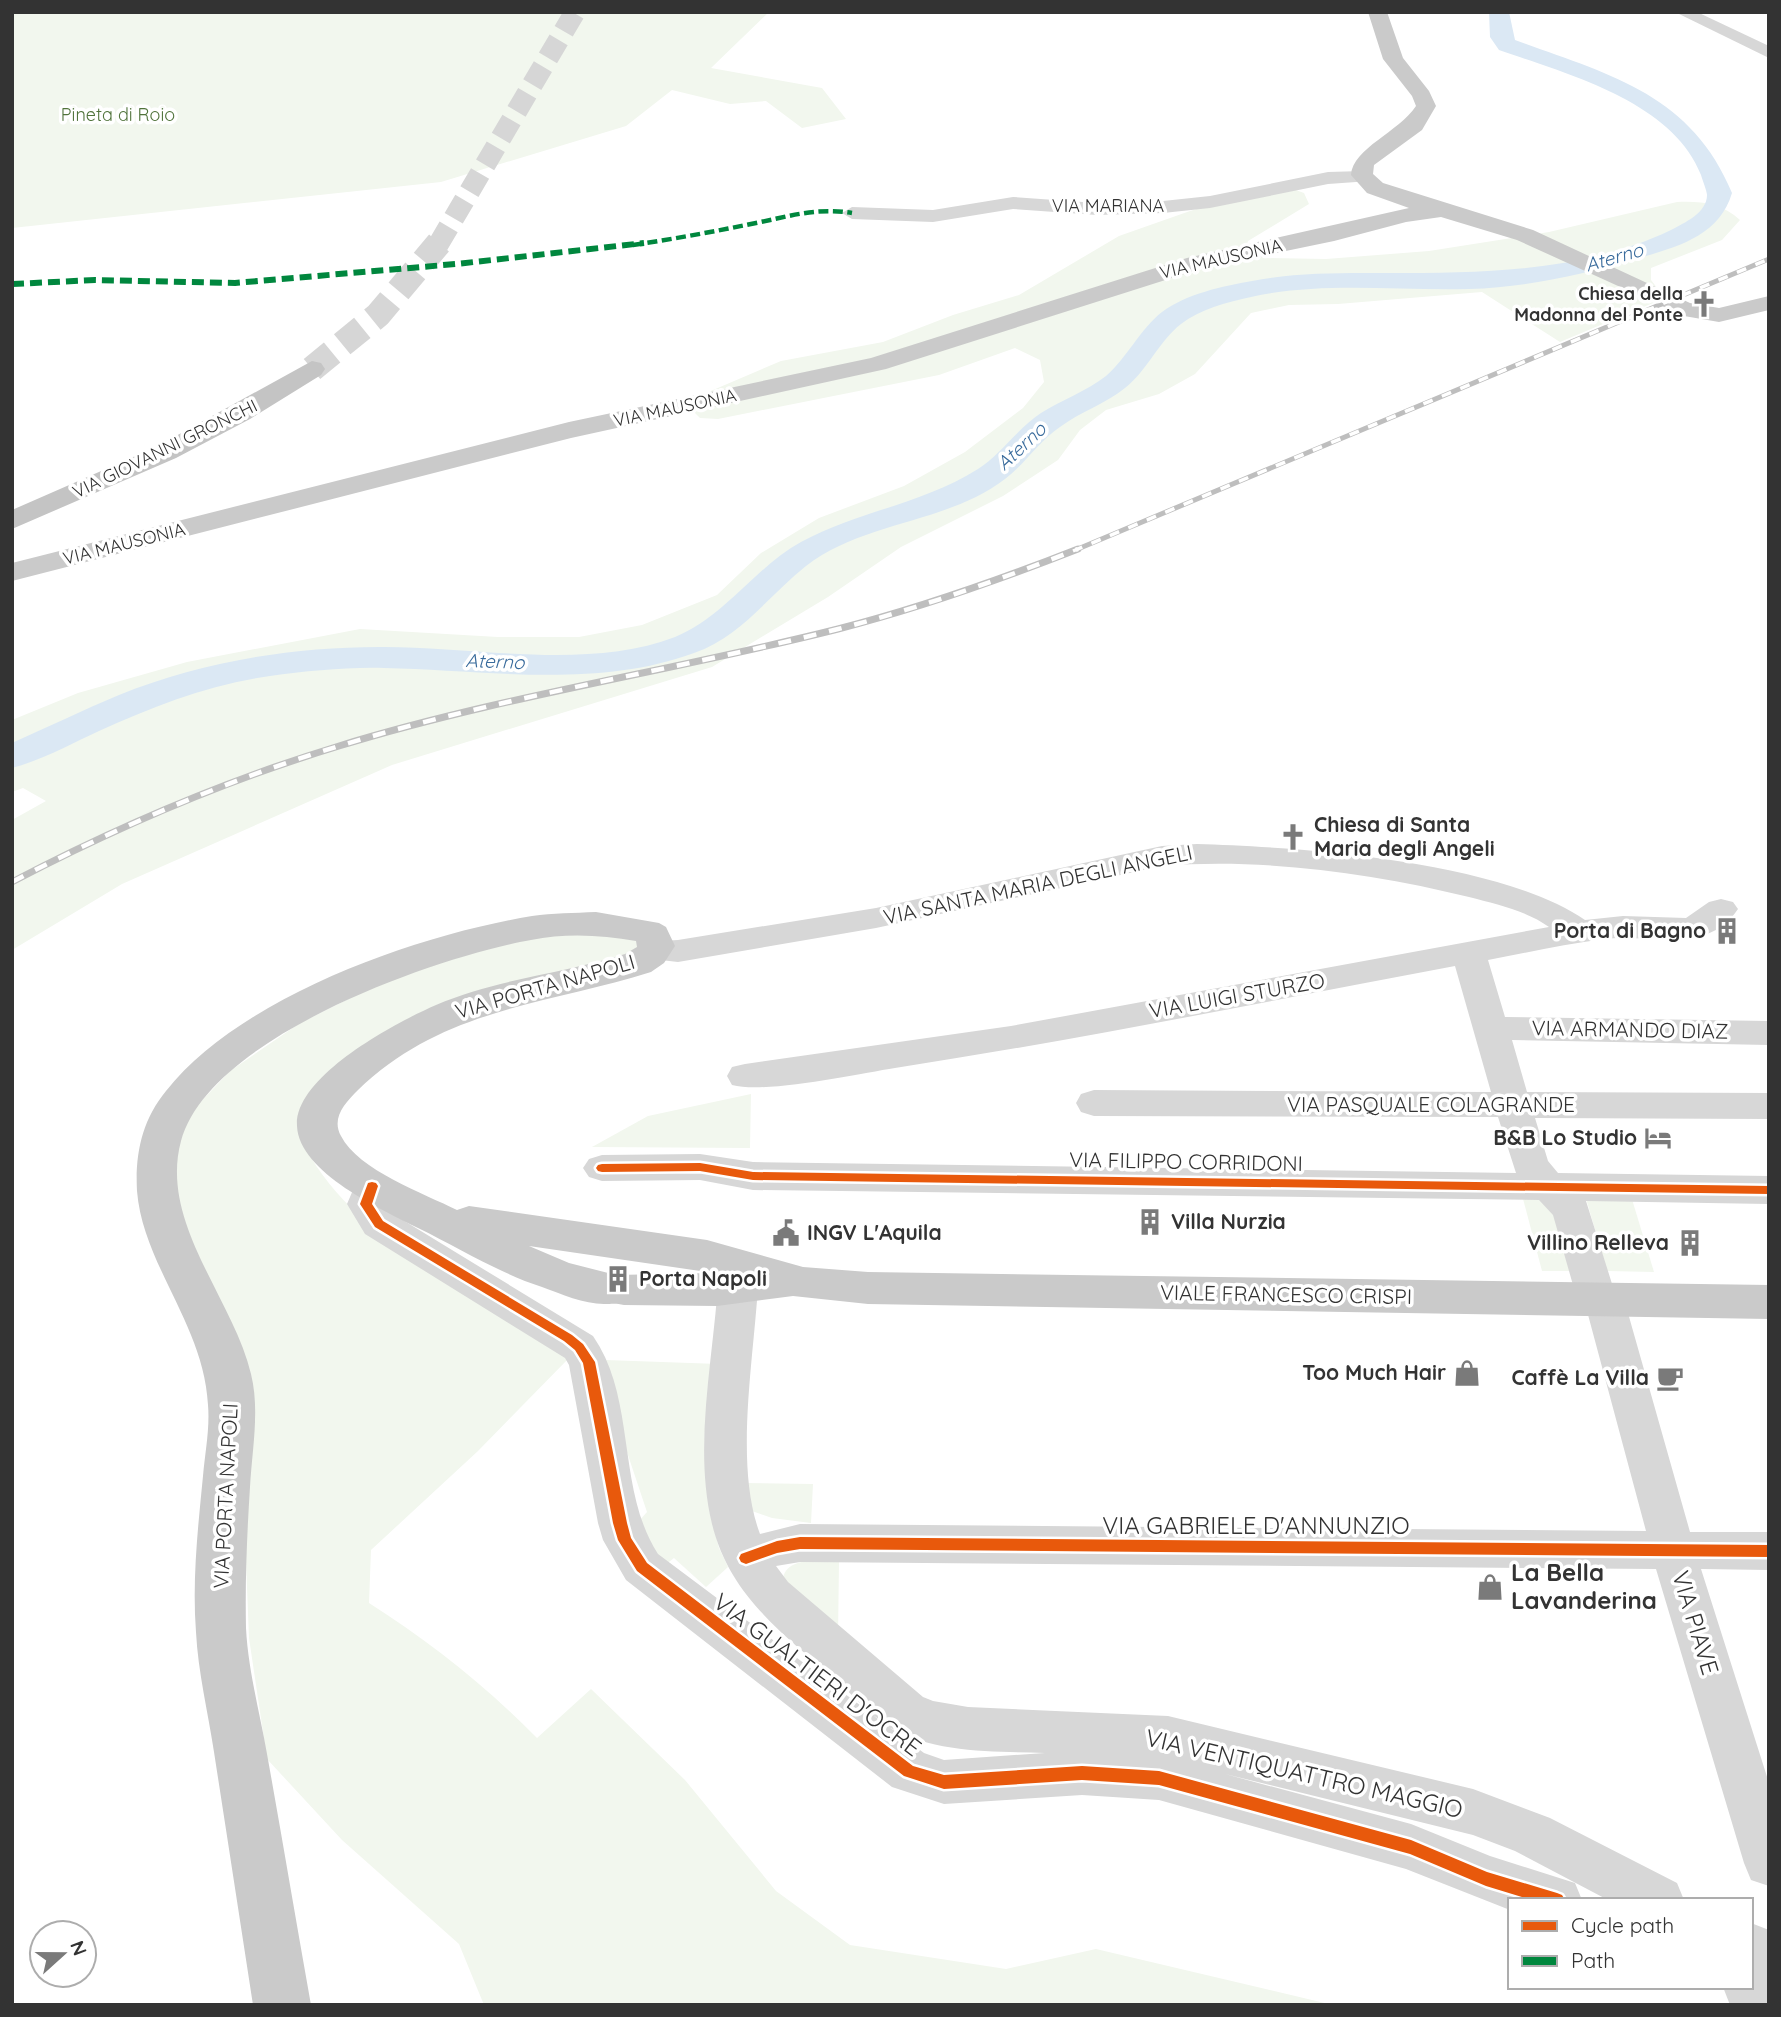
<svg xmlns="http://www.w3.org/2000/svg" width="1781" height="2017" viewBox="0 0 1781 2017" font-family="Quicksand,sans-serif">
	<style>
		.green { fill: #f2f7ee }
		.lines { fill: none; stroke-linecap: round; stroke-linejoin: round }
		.river { fill: #dbe8f4; fill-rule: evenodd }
		.highway-tunnel-far1 { stroke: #d6d6d6; stroke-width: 21; stroke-dasharray: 21 10; stroke-linecap: butt }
		.highway-tunnel { stroke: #d6d6d6; stroke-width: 26; stroke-dasharray: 26 13; stroke-linecap: butt }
		.minor { fill: #d7d7d7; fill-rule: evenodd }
		.major { fill: #cacaca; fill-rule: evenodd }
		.highway { fill: #c4c4c4; fill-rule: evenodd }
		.rail-far1-casing { stroke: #bebebe; stroke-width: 5 }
		.rail-casing { stroke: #bebebe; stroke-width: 7 }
		.rail-far1 { stroke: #fff; stroke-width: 3.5; stroke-dasharray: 10; stroke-linecap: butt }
		.rail { stroke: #fff; stroke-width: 4.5; stroke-dasharray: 13; stroke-linecap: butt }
		.quiet-far1 { stroke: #00873e; stroke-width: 4.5; stroke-dasharray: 10 4.5; stroke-linecap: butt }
		.quiet { stroke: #00873e; stroke-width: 6; stroke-dasharray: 12 6; stroke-linecap: butt }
		.cycleway-casing { stroke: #fff; stroke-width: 5 }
		.cycleway { fill: #e8590c; fill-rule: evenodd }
		.labels { text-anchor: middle; stroke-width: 7; stroke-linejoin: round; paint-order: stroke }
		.far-park-label { font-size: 18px; fill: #50733b; stroke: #fff }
		.far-street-label { font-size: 18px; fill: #333; stroke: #fff }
		.far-poi-label { font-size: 18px; font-weight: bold; fill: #333; stroke: #fff; text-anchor: end }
		.far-water-label { font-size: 19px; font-style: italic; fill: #396b9c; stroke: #fff }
		.poi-label { font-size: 21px; font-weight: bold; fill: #333; stroke: #fff; text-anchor: end }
		.street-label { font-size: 21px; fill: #333; stroke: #fff }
		.near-street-label { font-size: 24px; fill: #333; stroke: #fff }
		.near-poi-label { font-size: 24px; font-weight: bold; fill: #333; stroke: #fff; text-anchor: start }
	</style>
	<rect width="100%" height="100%" fill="#fff"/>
	<!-- green -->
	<g class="green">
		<polygon points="12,12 769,12 711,68 822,88 846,119 802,128 766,101 730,104 672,90 626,126 441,182 12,228"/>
		<path d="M1293 189 1304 193 1309 204 1248 241 1246 247 1264 258 1326 259 1429 251 1549 232 1677 202C1701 201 1722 203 1740 220L1722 240 1651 268V280L1665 298 1560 342 1482 292 1338 304 1289 305 1251 313 1195 374 1159 394 1106 410 1080 430 1058 460 1003 496 901 547 828 597 712 667 392 765 122 884 12 950V820L46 801 23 788 12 792V720L78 693 187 662 360 629 498 637H579L642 625 717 595 761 553 819 518 904 486 965 452 1023 408 1044 382 1040 360 1015 348 939 375 718 419 700 418 693 411 692 399 781 361 883 342 953 315 1019 295 1119 236 1190 211 1224 201Z"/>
		<path d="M577 933 636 939 638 947 632 952 412 1023 306 1149C355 1240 484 1303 570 1357L478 1451 371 1550 369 1603C430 1642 486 1686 537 1738L591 1689 685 1780 776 1891 850 1945 1006 1969 1096 1949 1333 2005H484L459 1944 342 1840 267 1759 249 1638 244 1511 190 1242 175 1185 179 1136 190 1113 230 1071 300 1023 393 977 505 942Z"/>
		<polygon points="751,1094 750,1148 592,1147 648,1116"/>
		<polygon points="1522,1195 1549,1201 1573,1271 1542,1271"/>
		<polygon points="1585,1195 1631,1196 1654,1272 1607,1271"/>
		<polygon points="605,1360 719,1364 710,1513 719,1548 728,1567 706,1587 674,1558 665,1565 644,1547 640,1520 647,1512 616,1419"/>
		<polygon points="742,1483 813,1484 811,1523 772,1518 752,1511"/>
		<path d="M839 1561 838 1638 783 1579C786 1556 822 1561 839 1561Z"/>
	</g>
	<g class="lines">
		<!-- river -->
		<path class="river" d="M1489 12H1509L1515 40C1607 74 1691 93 1732 193 1719 237 1676 247 1636 259 1580 275 1528 287 1469 289 1397 291 1322 281 1251 297 1228 302 1200 309 1181 324 1159 341 1147 371 1125 388 1105 404 1080 412 1060 427 1039 441 1025 464 1005 479 946 524 864 521 806 566 768 596 742 636 694 653 597 689 485 670 384 668 347 667 307 671 270 676 210 684 154 706 99 731 71 744 42 760 12 768V743C48 727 83 710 119 695 201 662 291 647 379 647 471 646 587 671 675 637 726 616 754 568 801 542 858 511 923 504 978 469 1001 454 1018 428 1041 413 1062 400 1087 391 1106 376 1127 358 1140 329 1162 312 1186 294 1223 286 1252 281 1297 272 1343 273 1389 273 1484 273 1583 272 1671 230 1684 223 1707 213 1707 195 1707 191 1702 179 1701 175 1672 101 1567 74 1499 50L1490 37Z"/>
		<!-- highway-tunnel-far1 -->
		<polyline class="highway-tunnel-far1" points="438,245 575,12"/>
		<!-- highway-tunnel -->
		<polyline class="highway-tunnel" points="312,369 378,315 439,243"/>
		<!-- minor -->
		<g class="minor">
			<polygon points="1675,12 1697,12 1769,46 1769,58"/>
			<polygon points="1363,171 1370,173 1373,177 1370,181 1328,184 1210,208 1163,213 1097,215 1013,209 933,222 852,219 842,213 852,207 933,210 1013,197 1097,203 1163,201 1210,196 1328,172"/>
			<path d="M1197 844C1302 847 1499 861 1585 920L1623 916 1686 918 1709 902 1721 899 1733 902 1738 909C1707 956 1650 933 1604 939 1565 944 1526 953 1488 960L1505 1017 1769 1021V1045L1512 1040 1527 1092 1769 1093V1119L1535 1118 1548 1161 1558 1173 1769 1176V1204L1586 1201 1613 1287 1618 1288 1624 1299 1690 1532H1769V1570L1701 1569 1769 1783V1886L1751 1880 1744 1863 1656 1569 800 1562 776 1566 788 1582 923 1697 933 1701 968 1707 1168 1716 1473 1789 1550 1818 1677 1883 1684 1900H1608L1515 1851 1473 1835 1225 1774 1411 1824 1490 1856 1575 1883 1582 1900H1510V1910L1406 1869 1159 1800 1082 1795 944 1804 892 1787 626 1580 603 1540 598 1523 569 1365 565 1358 365 1234 347 1204 359 1176 372 1172 385 1176 391 1186 386 1203 393 1214 593 1336C637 1399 616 1489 658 1554L924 1753 944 1760 1045 1753C994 1751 935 1754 889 1727 871 1716 854 1696 838 1682 784 1634 730 1597 712 1524 692 1441 716 1349 719 1265L725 1255 739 1250 753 1255 759 1265C757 1345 732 1460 760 1534L800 1524 1646 1531 1587 1311 1577 1299 1553 1215 1539 1200 753 1190 700 1180 602 1181 589 1177 583 1168 589 1159 602 1155 700 1154 753 1162 1516 1173 1498 1117 1094 1116 1081 1112 1076 1103 1081 1094 1094 1090 1491 1092 1455 966C1269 1001 1083 1039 895 1068 857 1074 766 1094 732 1085L727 1076 732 1067 745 1064 1011 1026 1549 927C1527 911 1496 904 1469 897 1371 873 1263 858 1162 866L876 928 678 962 643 958 638 950 643 942 678 940 876 908 1162 846Z"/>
			<polygon points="1751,1923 1769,1930 1769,2005 1730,2005 1723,1987 1751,1987"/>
		</g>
		<!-- major -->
		<g class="major">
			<path d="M1368 12H1387L1403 58 1429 91 1436 106 1422 130 1374 165 1373 174 1383 183 1533 230 1690 303 1719 308 1769 296V310L1719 322 1684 316 1517 240 1441 217 1406 222 1334 241 1200 269 886 369 571 438 12 581V563L569 422 871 358 1187 258 1409 208 1367 193 1351 175C1353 148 1399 132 1416 106L1412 96 1383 59Z"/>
			<path d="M596 912 659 923 666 927 675 946 664 963 651 972C546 1005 443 1008 358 1090 345 1103 331 1118 341 1136 358 1170 425 1194 457 1210L469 1206 707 1240 803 1267 868 1272 1769 1285V1319L868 1304 793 1296 717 1306 624 1305C616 1303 612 1304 604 1304 584 1304 561 1294 542 1287 499 1273 459 1248 418 1228 383 1210 299 1173 297 1126 294 1076 397 1022 436 1005 496 979 562 974 625 954L637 947 636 941C601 935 566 933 531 940 435 957 209 1037 181 1141 159 1223 233 1298 251 1374 260 1410 252 1450 250 1487 247 1534 245 1581 246 1628 248 1670 260 1713 267 1754 282 1837 296 1921 311 2005H253C240 1920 227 1836 214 1752 208 1712 198 1672 196 1632 192 1580 198 1527 203 1476 205 1453 210 1428 208 1405 204 1325 143 1265 137 1191 135 1154 142 1120 166 1091 240 997 416 935 532 916 553 913 574 913 596 912ZM529 1246 707 1272 712 1273 616 1275 569 1263Z"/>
		</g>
		<!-- highway -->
		<polygon class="highway" points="312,361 321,363 325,369 321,375 250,419 176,458 12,529 12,510 156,447"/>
		<defs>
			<polyline id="rail-far1" points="1073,551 1769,259"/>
			<path id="rail" d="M12 882C115 828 227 780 339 746 502 696 672 671 838 629 920 608 999 580 1078 549"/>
		</defs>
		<!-- rail-far1 casing -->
		<use href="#rail-far1" class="rail-far1-casing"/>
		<!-- rail casing -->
		<use href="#rail" class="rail-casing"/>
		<!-- rail-far1 -->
		<use href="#rail-far1" class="rail-far1"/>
		<!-- rail -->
		<use href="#rail" class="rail"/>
		<!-- quiet-far1 -->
		<path class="quiet-far1" d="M633 245C673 239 712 232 751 224 787 217 815 207 852 213"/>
		<!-- quiet -->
		<polyline class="quiet" points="12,284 95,280 235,283 456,264 644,243"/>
		<defs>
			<g id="cycleway">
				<polygon points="700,1163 753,1172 1769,1186 1769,1194 753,1180 700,1171 602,1172 598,1171 596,1168 598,1165 602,1164"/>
				<polygon points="372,1182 376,1183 378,1186 372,1204 383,1221 572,1335 583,1344 595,1362 627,1523 631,1538 647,1563 913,1766 944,1775 1082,1766 1159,1771 1411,1840 1487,1872 1557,1893 1562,1895 1565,1900 1532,1900 1486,1886 1410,1854 1159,1785 1082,1780 944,1789 904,1776 637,1571 618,1540 613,1523 583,1363 575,1350 564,1341 375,1227 360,1204 368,1183"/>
				<polygon points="800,1537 1769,1545 1769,1557 800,1549 777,1553 746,1564 741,1562 739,1558 741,1554 777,1541"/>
			</g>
		</defs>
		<!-- cycleway casing -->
		<use href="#cycleway" class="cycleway-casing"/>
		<!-- cycleway -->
		<use href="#cycleway" class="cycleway"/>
	</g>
	<!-- icons -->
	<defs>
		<symbol id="church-bare" viewBox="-9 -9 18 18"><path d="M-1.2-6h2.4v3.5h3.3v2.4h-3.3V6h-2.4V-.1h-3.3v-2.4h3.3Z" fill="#7a7a7a" stroke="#fff" stroke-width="2.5" paint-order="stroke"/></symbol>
		<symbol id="building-bare" viewBox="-9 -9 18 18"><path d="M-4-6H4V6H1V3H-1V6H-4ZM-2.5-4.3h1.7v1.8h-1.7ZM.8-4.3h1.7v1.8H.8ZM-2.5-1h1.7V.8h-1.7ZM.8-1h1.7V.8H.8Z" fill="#7a7a7a" stroke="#fff" stroke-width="2.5" paint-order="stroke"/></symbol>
		<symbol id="hotel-bare" viewBox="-9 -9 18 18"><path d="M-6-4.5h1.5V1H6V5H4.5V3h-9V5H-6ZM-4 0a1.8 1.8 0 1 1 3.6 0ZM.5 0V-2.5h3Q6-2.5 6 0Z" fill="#7a7a7a" stroke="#fff" stroke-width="2.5" paint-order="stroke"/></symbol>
		<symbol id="civic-bare" viewBox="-9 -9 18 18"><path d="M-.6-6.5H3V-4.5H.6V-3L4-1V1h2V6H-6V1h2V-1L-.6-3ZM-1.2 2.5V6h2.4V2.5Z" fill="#7a7a7a" stroke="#fff" stroke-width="2.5" paint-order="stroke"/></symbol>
		<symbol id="shop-bare" viewBox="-9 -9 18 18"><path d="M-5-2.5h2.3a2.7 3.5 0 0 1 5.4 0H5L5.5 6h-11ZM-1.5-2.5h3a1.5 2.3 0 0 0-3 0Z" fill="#7a7a7a" stroke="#fff" stroke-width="2.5" paint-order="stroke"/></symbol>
		<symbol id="cafe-bare" viewBox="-9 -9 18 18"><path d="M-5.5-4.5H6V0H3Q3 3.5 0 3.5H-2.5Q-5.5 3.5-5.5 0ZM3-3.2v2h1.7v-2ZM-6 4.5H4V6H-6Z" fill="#7a7a7a" stroke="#fff" stroke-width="2.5" paint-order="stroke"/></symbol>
	</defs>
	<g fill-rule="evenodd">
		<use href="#church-bare" x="1685" y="285" width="38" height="38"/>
		<use href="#church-bare" x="1274" y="818" width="38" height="38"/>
		<use href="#building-bare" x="1708" y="912" width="38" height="38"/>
		<use href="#hotel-bare" x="1639" y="1119" width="38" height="38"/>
		<use href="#building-bare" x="1131" y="1203" width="38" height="38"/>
		<use href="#civic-bare" x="767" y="1214" width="38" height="38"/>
		<use href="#building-bare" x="1671" y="1224" width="38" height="38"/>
		<use href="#building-bare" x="599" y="1260" width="38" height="38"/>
		<use href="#shop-bare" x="1448" y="1354" width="38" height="38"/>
		<use href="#cafe-bare" x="1651" y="1359" width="38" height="38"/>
		<use href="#shop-bare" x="1471" y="1568" width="38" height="38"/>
	</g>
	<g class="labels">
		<!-- far-park labels -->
		<g class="far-park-label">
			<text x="118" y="121">Pineta di Roio</text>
		</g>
		<!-- far-street labels -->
		<g class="far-street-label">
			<text x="1108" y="212">VIA MARIANA</text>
			<text transform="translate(1221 259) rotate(-13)" y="6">VIA MAUSONIA</text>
			<text transform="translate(675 408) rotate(-12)" y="6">VIA MAUSONIA</text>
			<text transform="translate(165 449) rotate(-26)" y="6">VIA GIOVANNI GRONCHI</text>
			<text transform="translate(124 544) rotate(-14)" y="6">VIA MAUSONIA</text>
		</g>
		<!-- far-poi labels -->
		<g class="far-poi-label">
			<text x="1683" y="300">Chiesa della<tspan x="1683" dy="21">Madonna del Ponte</tspan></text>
		</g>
		<!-- far-water labels -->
		<g class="far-water-label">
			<text transform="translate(1614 257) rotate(-16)" y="7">Aterno</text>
			<text transform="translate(1021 446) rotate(-43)" y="7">Aterno</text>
			<text transform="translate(495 661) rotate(2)" y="7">Aterno</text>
		</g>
		<!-- poi labels -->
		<g class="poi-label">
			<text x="1314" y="832" text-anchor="start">Chiesa di Santa<tspan x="1314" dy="24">Maria degli Angeli</tspan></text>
			<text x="1706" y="938">Porta di Bagno</text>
			<text x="1637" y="1145">B&amp;B Lo Studio</text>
			<text x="1171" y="1229" text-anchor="start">Villa Nurzia</text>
			<text x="807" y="1240" text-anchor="start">INGV L'Aquila</text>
			<text x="1669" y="1250">Villino Relleva</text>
			<text x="639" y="1286" text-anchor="start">Porta Napoli</text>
			<text x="1446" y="1380">Too Much Hair</text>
			<text x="1649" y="1385">Caffè La Villa</text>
		</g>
		<!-- street labels -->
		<g class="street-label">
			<text transform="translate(1038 885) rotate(-12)" y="7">VIA SANTA MARIA DEGLI ANGELI</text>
			<text transform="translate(545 987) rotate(-16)" y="7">VIA PORTA NAPOLI</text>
			<text transform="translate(1237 996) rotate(-10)" y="7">VIA LUIGI STURZO</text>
			<text transform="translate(1630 1030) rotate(1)" y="7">VIA ARMANDO DIAZ</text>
			<text x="1431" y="1112">VIA PASQUALE COLAGRANDE</text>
			<text transform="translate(1186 1162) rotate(1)" y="7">VIA FILIPPO CORRIDONI</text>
			<text transform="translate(1286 1295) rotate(1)" y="7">VIALE FRANCESCO CRISPI</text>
			<text transform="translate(226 1496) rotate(-87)" y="7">VIA PORTA NAPOLI</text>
		</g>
		<!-- near-street labels -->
		<g class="near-street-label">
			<text x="1256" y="1534">VIA GABRIELE D'ANNUNZIO</text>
			<text transform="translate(1695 1623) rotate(73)" y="8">VIA PIAVE</text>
			<text transform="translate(817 1675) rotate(37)" y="8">VIA GUALTIERI D'OCRE</text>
			<text transform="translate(1304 1774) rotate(13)" y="8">VIA VENTIQUATTRO MAGGIO</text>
		</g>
		<!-- near-poi labels -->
		<g class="near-poi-label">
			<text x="1511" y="1581">La Bella<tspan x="1511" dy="28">Lavanderina</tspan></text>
		</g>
	</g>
	<!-- border -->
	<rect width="1781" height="2017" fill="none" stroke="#333333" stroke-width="28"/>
	<!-- legend -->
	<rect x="1508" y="1898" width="245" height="91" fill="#ffffff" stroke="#adadad" stroke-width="2"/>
	<rect x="1522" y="1921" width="35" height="10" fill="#e8590c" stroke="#adadad" stroke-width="2"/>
	<text x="1571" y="1933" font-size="21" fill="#333333">Cycle path</text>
	<rect x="1522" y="1956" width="35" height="10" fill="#00873e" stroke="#adadad" stroke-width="2"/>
	<text x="1571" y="1968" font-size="21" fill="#333333">Path</text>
	<!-- north arrow -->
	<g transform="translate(63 1954) rotate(69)"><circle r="33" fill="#ffffff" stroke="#adadad" stroke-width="2"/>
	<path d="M0-5L12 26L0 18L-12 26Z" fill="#7a7a7a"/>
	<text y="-10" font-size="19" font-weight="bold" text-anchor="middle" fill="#333333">N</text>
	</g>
</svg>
